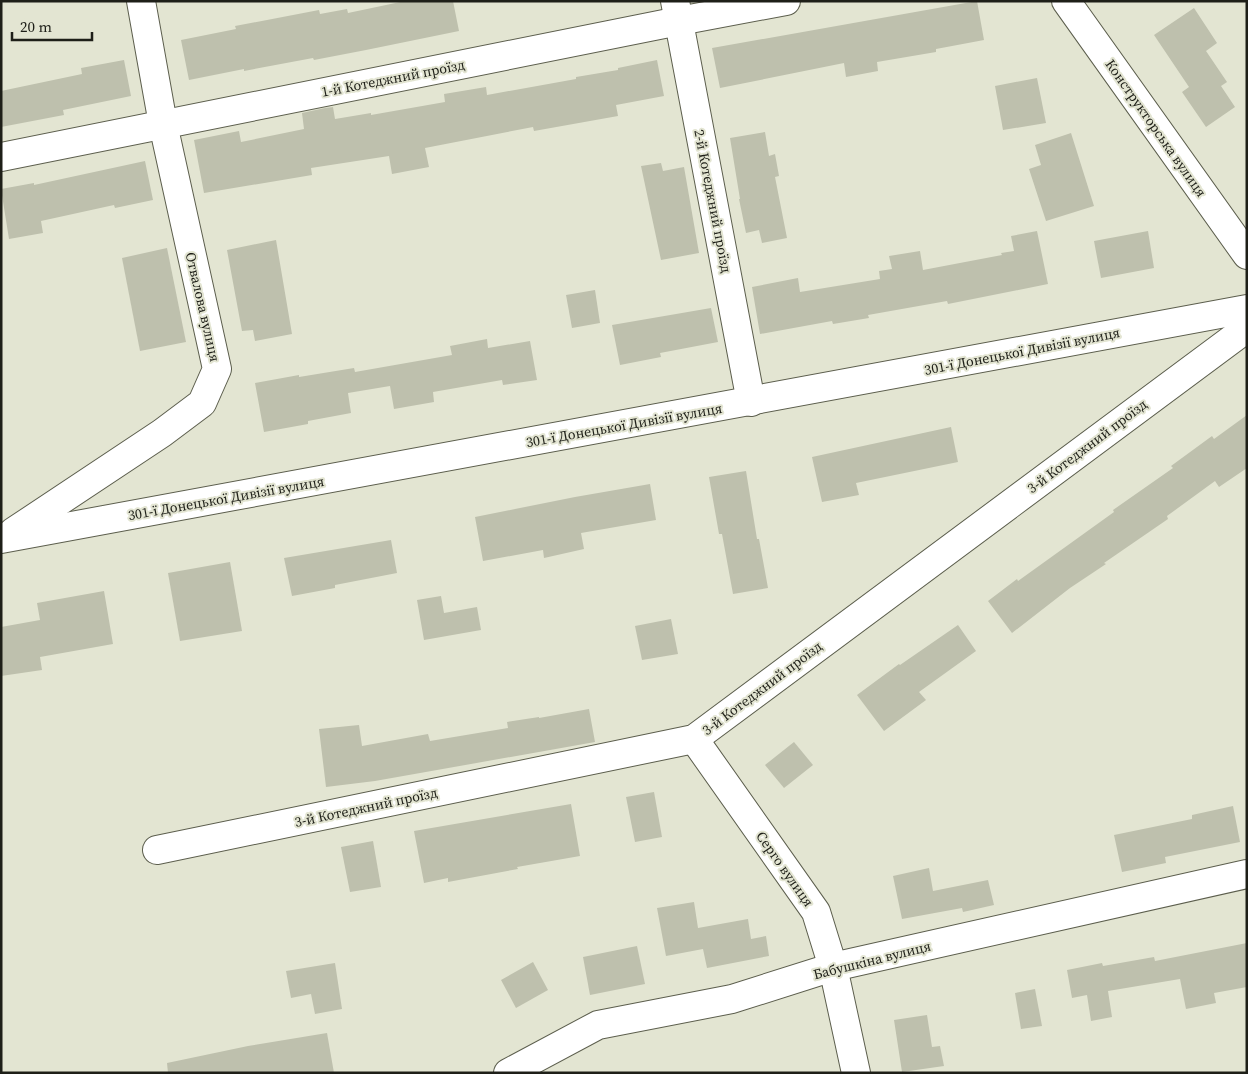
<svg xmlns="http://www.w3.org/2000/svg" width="1248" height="1074" viewBox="0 0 1248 1074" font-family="'Source Serif 4',serif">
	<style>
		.building { fill: #bec0ad }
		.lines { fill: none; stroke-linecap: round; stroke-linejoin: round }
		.minor-casing { stroke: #5c5e4d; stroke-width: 30 }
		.tertiary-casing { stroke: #5c5e4d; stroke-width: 30 }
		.minor { stroke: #fff; stroke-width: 28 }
		.tertiary { stroke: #fff; stroke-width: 28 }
		.labels { text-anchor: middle; stroke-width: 4; stroke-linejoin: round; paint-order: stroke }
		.street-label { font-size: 14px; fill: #1e1f18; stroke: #e3e5d2 }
	</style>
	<rect width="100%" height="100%" fill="#e3e5d2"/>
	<!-- building -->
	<g class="building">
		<polygon points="405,1 453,1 459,31 366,50 314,60 313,58 244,71 244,69 189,80 181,40 236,29 235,26 319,10 320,14 347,9 348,13"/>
		<polygon points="977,1 984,40 936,49 936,52 877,62 878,71 846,77 844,63 720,88 712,48"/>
		<polygon points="1194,8 1217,43 1206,51 1227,82 1221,86 1235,107 1206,127 1182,92 1189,87 1154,35"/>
		<polygon points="124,60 131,96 63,110 64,115 1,127 1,91 82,74 81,68"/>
		<polygon points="657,60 664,96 616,105 618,116 534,131 533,127 425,148 429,167 392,174 389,156 311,168 312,175 204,193 194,140 239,131 241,142 304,129 302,113 325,108 333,107 335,119 371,113 371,115 445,102 444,94 486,87 487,95 576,79 576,77 618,70 618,68"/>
		<polygon points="1037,78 1046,123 1003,130 995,86"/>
		<polygon points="765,132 769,156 775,154 779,176 775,177 787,238 762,243 759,230 746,233 739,199 740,199 730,138"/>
		<polygon points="1071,133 1094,206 1046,221 1029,169 1041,165 1035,145"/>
		<polygon points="145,161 153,200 115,208 114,205 41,221 43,233 9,239 1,189 34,183 34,185"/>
		<polygon points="661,163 663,171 684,167 699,253 661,260 641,166"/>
		<polygon points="1037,231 1048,284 948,304 947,301 868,315 869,318 833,324 832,321 760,334 752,287 798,278 800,292 880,279 879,271 892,269 889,256 920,251 923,270 1002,255 1001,253 1014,251 1011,236"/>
		<polygon points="1148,231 1154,268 1101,278 1094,241"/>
		<polygon points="276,240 292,334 255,341 253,330 242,331 227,250"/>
		<polygon points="167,248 186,342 140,351 122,258"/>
		<polygon points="595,290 600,323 572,328 566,295"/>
		<polygon points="711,308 718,342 660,353 661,357 620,365 612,325"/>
		<polygon points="487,339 488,348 530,341 537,380 503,385 502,380 433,392 434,402 394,409 390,386 348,393 351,413 308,421 308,424 264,432 255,383 299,375 299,377 354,368 355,372 452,355 450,346"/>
		<polygon points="1247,415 1247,468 1219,487 1215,481 1167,516 1168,519 1104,563 1106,564 1070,588 1012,633 988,601 1017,579 1018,581 1114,512 1113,510 1173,468 1171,466 1212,436 1214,439"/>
		<polygon points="951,427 958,462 856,483 859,495 822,502 812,457"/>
		<polygon points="746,471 757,539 759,539 768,588 733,594 722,534 719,534 709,477"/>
		<polygon points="650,484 656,520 581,533 584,549 544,558 543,550 483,561 475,517 575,497"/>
		<polygon points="391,540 397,573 335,585 335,588 292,596 284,558"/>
		<polygon points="230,562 242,631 180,641 168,573"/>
		<polygon points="104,591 113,644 40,657 42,670 1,676 1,627 40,620 37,603"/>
		<polygon points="441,596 444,613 477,607 481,630 424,640 417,600"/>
		<polygon points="671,619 678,654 642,660 635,626"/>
		<polygon points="958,625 976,651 919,692 926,700 884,731 857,695 899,664 900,665"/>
		<polygon points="589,709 595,742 375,781 326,787 319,729 359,725 362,746 428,734 430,741 508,728 507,722 539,717 539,718"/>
		<polygon points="794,742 813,765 784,788 765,765"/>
		<polygon points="654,792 662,837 635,842 626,797"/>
		<polygon points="571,804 580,856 517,867 518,869 448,882 448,878 424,883 414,831"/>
		<polygon points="1233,806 1240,842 1165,857 1166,863 1122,872 1114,835 1192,819 1192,815"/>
		<polygon points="373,841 381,887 350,892 341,847"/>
		<polygon points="929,868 933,891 988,880 994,905 963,912 962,908 902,919 893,876"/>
		<polygon points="694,902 698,928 748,919 751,939 766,936 769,956 707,968 703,949 666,956 657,908"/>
		<polygon points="1247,943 1247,987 1214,993 1216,1003 1186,1009 1180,979 1108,991 1112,1017 1091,1021 1087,995 1072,998 1067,970 1102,963 1103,966 1154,957 1155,961"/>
		<polygon points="637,946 645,984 590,995 583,957"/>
		<polygon points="533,962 548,990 516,1008 501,980"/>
		<polygon points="335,963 342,1009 315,1014 311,994 291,998 286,971"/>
		<polygon points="1035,989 1042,1026 1021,1029 1015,993"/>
		<polygon points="927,1015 932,1047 940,1046 944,1066 902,1072 894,1020"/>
		<polygon points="327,1033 334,1073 168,1073 167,1063 248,1046"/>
	</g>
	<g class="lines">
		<defs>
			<g id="minor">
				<polyline points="675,1 751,402"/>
				<polyline points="1,157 679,21 786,1"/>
				<polyline points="13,532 162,433 202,403 217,369 163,124 141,1"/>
				<polyline points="1,539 1247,309"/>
				<polyline points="694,739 816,912 833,967 856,1073"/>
				<polyline points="157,850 694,739 1247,328"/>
				<polyline points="508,1073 598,1025 732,999 833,967 1247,874"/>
			</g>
			<polyline id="tertiary" points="1066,1 1247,255"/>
		</defs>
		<!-- minor casing -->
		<use href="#minor" class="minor-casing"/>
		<!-- tertiary casing -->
		<use href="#tertiary" class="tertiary-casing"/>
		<!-- minor -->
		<use href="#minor" class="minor"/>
		<!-- tertiary -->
		<use href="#tertiary" class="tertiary"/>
	</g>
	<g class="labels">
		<!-- street labels -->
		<g class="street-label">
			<text transform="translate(393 78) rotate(-11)" y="5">1-й Котеджний проїзд</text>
			<text transform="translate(1156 128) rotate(55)" y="5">Конструкторська вулиця</text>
			<text transform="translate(713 201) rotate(79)" y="5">2-й Котеджний проїзд</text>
			<text transform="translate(203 307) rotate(77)" y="5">Отвалова вулиця</text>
			<text transform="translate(1022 351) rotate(-11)" y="5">301-ї Донецької Дивізії вулиця</text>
			<text transform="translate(624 425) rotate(-10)" y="5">301-ї Донецької Дивізії вулиця</text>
			<text transform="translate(1087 446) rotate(-37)" y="5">3-й Котеджний проїзд</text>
			<text transform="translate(226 498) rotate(-10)" y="5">301-ї Донецької Дивізії вулиця</text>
			<text transform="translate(762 688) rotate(-37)" y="5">3-й Котеджний проїзд</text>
			<text transform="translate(366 807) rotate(-12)" y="5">3-й Котеджний проїзд</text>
			<text transform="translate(785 869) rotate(55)" y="5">Серго вулиця</text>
			<text transform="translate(872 960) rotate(-14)" y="5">Бабушкіна вулиця</text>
		</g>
	</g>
	<!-- border -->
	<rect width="1248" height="1074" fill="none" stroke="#1e1f18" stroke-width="5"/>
	<!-- scale -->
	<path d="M12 32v8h80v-8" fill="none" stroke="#1e1f18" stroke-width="2.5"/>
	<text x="20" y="32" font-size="15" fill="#1e1f18" stroke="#e3e5d2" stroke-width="4" paint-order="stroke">20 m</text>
</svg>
